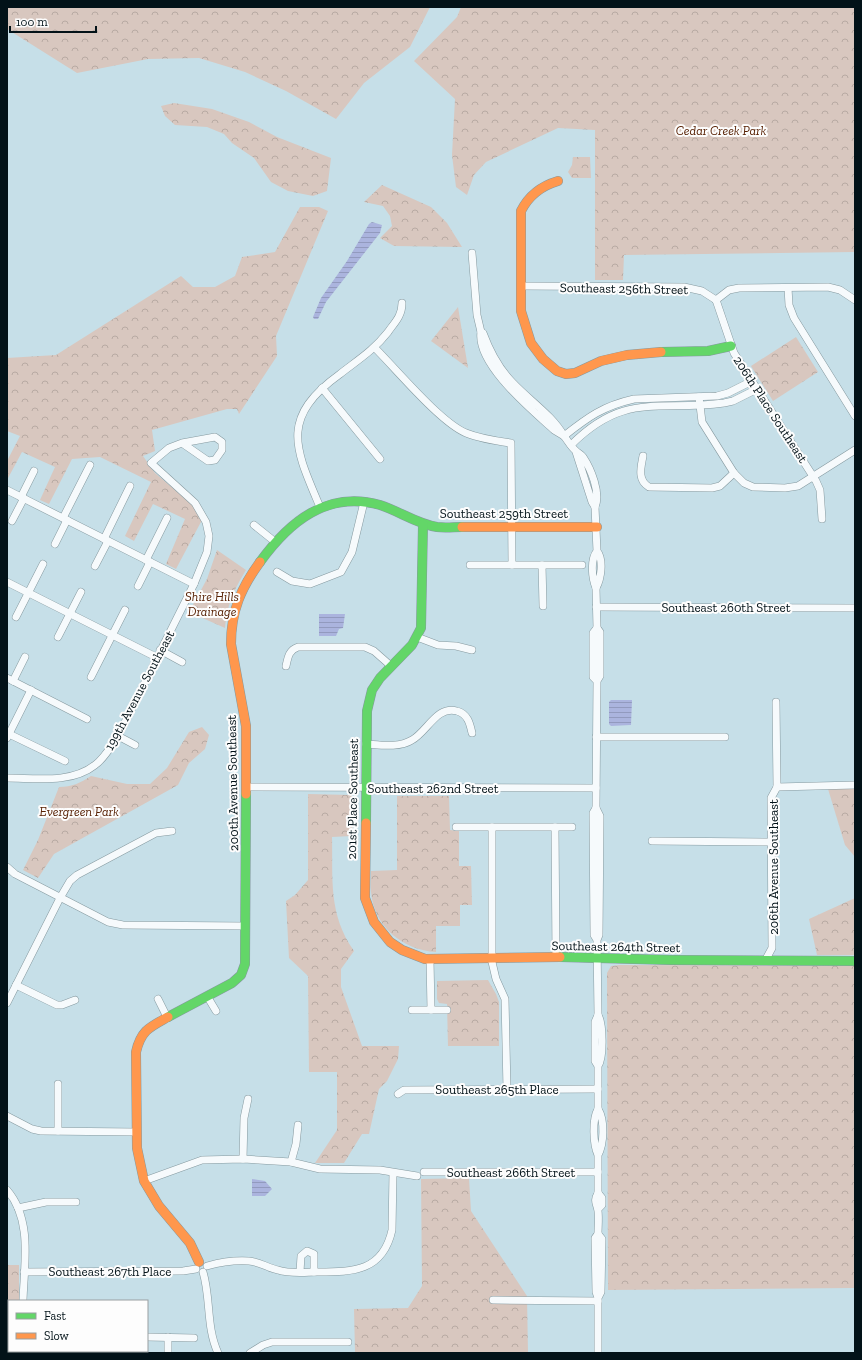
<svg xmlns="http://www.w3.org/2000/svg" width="862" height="1360" viewBox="0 0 862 1360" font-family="'Zilla Slab',serif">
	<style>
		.forest { fill: url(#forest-crowns) }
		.water { fill: url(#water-rules) }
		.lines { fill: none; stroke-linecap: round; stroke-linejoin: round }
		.street-casing { stroke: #85999f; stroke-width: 8 }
		.fast-casing { stroke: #85999f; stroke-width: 10 }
		.slow-casing { stroke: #85999f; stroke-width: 10 }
		.street { stroke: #f6fafc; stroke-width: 7 }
		.fast { stroke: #63d668; stroke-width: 9 }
		.slow { stroke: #ff974d; stroke-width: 9 }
		.labels { text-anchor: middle; stroke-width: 4; stroke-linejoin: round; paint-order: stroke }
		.park-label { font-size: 13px; font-style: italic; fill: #572003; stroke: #fdfdfd }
		.street-label { font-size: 13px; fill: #021218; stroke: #fdfdfd }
	</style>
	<defs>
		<pattern id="forest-crowns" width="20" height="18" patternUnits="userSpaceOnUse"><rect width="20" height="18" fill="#d8c7bf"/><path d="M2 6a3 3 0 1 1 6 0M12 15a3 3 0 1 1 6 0" fill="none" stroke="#b8aaa3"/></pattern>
		<pattern id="water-rules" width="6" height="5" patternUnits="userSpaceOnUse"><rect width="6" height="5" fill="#abb4de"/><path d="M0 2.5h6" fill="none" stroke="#929abe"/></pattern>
	</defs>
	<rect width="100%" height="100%" fill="#c6dfe8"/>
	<!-- forest -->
	<g class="forest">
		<polygon points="7,7 430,7 410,47 364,83 336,119 286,91 245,72 199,58 148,59 77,73 7,29"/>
		<polygon points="461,7 855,7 855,252 624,255 623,280 595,280 595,130 558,128 486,162 474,175 467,195 456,187 452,155 455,99 414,61 457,17"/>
		<polygon points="174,103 212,109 249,122 277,137 331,158 327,191 313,196 288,191 271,182 254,158 232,143 224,134 207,127 175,125 165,116 161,106"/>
		<polygon points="573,157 590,157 591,178 572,178 568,172 572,165"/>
		<polygon points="382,185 431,207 447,223 462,247 394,246 380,238 392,226 390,216 383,206 364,202"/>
		<polygon points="300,207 319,207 328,211 276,336 277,356 239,414 237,409 227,409 152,430 155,451 143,456 155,473 193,505 202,520 176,569 166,564 185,519 153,504 134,541 125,536 151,482 100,457 72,459 49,504 40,500 55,467 22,452 7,480 7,461 20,436 7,431 7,358 56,355 181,276 193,287 215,287 235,276 242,257 275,252"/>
		<polygon points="458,307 468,368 431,341"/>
		<polygon points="796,337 818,372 773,401 751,366"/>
		<path d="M217 550 246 570C233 592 228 602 225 628L189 612 207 579Z"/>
		<path d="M202 727 209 735 205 749 189 763 178 785 54 854 38 878 23 870 38 840 59 787C72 787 80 783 91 776L127 784H150L167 768 189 732Z"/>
		<polygon points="828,789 855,789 855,857 845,845"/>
		<path d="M308 794 351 795 353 797 354 811 352 836 332 837C333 879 328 914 354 951L341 969V987L362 1046H399L398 1059 387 1081 379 1089 369 1134H362L344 1163H315L337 1130V1072H309L308 976 289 958 286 901 295 895 308 880Z"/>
		<path d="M397 796H449L450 830 459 831V866H471L472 905H460V926H436V952C403 950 374 927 371 892 370 885 371 878 371 871L397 870Z"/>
		<polygon points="855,898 855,955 817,955 809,919"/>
		<polygon points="619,965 855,966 855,1288 608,1290 607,973 611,966"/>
		<polygon points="488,980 496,994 499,1002 499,1046 448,1046 447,1004 439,1003 437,999 437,981"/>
		<polygon points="469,1178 471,1211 527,1296 528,1353 355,1353 354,1309 408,1308 422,1286 421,1179"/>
		<polygon points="7,1265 19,1265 19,1301 9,1301 9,1304 7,1304"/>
	</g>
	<!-- water -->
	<g class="water">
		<polygon points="372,222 382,225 380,233 326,302 318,319 314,319 313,317 321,298 347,261 369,224"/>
		<polygon points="319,614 345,614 343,628 339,629 336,636 319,636"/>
		<polygon points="611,700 632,700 631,725 611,726 609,724 609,702"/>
		<polygon points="252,1179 265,1181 272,1189 265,1196 252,1196"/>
	</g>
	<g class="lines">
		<defs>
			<g id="street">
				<polyline points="472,253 477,315 481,332"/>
				<polyline points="521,286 684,287 702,291 716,300"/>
				<polyline points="788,288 789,305 794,318 855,416"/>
				<polyline points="716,300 734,353 816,481 820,490 822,519"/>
				<polyline points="716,300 729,290 739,288 828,287 840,290 855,300"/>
				<path d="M481 332 483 333C490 352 499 369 513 383 530 401 552 415 564 436L554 430C532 410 476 364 481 332Z"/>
				<path d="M375 348C397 370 440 422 466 433 481 439 496 441 511 443L512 565"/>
				<polyline points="322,388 380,459"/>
				<polyline points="699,397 702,422 734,473 744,483 753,487 785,488 798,486 855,450"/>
				<path d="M571 445C625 391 658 412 724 403L733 401 757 389"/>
				<path d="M576 452 592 502 595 507C601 493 591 469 583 457 581 454 578 453 576 451 571 447 568 441 564 436 588 417 603 406 634 399L717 396 728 393 752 381"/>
				<path d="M643 456C641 467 637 480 649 487L712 488 720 486 734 473"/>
				<polyline points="7,490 194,584"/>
				<polyline points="21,497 34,471"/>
				<path d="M320 507C295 448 279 418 340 374 358 360 374 350 388 332 395 322 402 316 402 303"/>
				<path d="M595 507 597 551C590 560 592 578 596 588 601 579 604 560 597 551"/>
				<polyline points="63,518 90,465"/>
				<polyline points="12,521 24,498"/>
				<polyline points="254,525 274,541"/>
				<polyline points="104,539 130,486"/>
				<polyline points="55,544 67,520"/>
				<polyline points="146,560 167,518"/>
				<polyline points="470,565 582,565"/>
				<polyline points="542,565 543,606"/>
				<polyline points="95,566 108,541"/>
				<polyline points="277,572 292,581 310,584 341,572 352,552 364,502"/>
				<polyline points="7,582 156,657"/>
				<polyline points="138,586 150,562"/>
				<polyline points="596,588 597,628"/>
				<polyline points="596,607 855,608"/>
				<polyline points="16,617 43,564"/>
				<polyline points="58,637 81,592"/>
				<polyline points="417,637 438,645 456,646 472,650"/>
				<polyline points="160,650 182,662"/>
				<path d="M286 666C288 657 289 650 298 647H365L374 651 391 666"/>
				<polyline points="91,677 125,610"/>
				<polyline points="7,678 87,719"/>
				<polyline points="13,681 25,657"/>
				<polyline points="9,734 65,761"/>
				<polyline points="118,736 135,745"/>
				<polyline points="596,737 725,737"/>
				<polyline points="7,738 31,690"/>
				<path d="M366 744C381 745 399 748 412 740 427 732 437 705 457 711 468 714 470 724 472 733"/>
				<path d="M7 778C35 778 71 784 95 765 105 758 111 746 118 736L194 584 207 552 209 536 206 522 195 503 151 463 169 448 182 443 208 461 215 460 222 450V442L215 437 182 443"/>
				<polyline points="246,787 596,788"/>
				<polyline points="777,787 855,785"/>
				<polyline points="596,808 597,681 600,676 600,632 597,628 593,633 593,677 597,681"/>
				<polyline points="456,827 572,827"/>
				<polyline points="492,827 492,962 496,979 505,999 507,1089"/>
				<polyline points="555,827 556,957"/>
				<polyline points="652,841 772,842"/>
				<polyline points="7,867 15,874 108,922 123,925 245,926"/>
				<polyline points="597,940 594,935 593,813 596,808 600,816 599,935 597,940 598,1015"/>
				<polyline points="430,959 431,1010"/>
				<polyline points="766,959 772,948 771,798 777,787 776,702"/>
				<polyline points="16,985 57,1005 62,1005 75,1000"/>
				<polyline points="207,996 216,1011"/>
				<polyline points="158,999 167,1017"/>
				<polyline points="7,1003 60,898 70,881 77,875 156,833 172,831"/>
				<polyline points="412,1010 447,1010"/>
				<path d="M598 1066C604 1057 603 1023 598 1015L595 1022V1061L598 1066V1109"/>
				<polyline points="58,1084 58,1131"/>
				<polyline points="398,1094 404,1090 598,1089"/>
				<polyline points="7,1116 32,1129 41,1131 136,1132"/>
				<polyline points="243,1159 244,1118 248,1099"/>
				<polyline points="291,1162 296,1144 298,1125"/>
				<polyline points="424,1172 598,1172"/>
				<polyline points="144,1181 202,1160 243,1159 291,1162 320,1169 380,1170 417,1176"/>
				<path d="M7 1190C33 1220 24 1265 23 1301"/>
				<path d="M598 1193V1155C593 1144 592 1119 598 1109 605 1120 604 1144 598 1155"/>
				<polyline points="18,1208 46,1202 76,1202"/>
				<path d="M598 1209 602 1205V1198L598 1193C593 1201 597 1204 598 1211 599 1218 598 1227 598 1234"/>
				<path d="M207 1266C221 1262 234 1260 249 1261 260 1262 268 1268 278 1270 290 1274 306 1272 318 1272 354 1272 383 1271 392 1230L393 1173"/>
				<polyline points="24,1272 183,1271 196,1269"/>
				<path d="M203 1272C211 1299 206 1327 218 1353"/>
				<polyline points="300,1272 301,1256 307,1251 314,1254 314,1272"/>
				<polyline points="493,1300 598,1301"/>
				<polyline points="147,1337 194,1338"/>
				<polyline points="168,1353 168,1337"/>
				<polyline points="250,1353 263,1345 272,1342 348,1342"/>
				<polyline points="598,1353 598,1298 596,1292 595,1238 598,1234 602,1239 601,1292 598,1298"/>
			</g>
			<g id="fast">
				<polyline points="661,352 708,351 731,346"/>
				<path d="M260 562C289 522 327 490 380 505 399 511 417 524 437 527 445 528 454 527 462 527"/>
				<polyline points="366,823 367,711 372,690 380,678 412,645 421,628 423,524"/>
				<polyline points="560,957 671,960 855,961"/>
				<polyline points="168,1017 232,983 241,975 245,964 246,794"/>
			</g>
			<g id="slow">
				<path d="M558 181C541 186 529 195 521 211V311L531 343 543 359 557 371 566 374 575 373 601 361 627 355 661 352"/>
				<polyline points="462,527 597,527"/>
				<path d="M246 794V726L231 644C231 611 241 588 260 562"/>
				<polyline points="366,823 365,898 374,922 390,942 402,950 425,959 560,957"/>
				<path d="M168 1017C150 1027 141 1030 136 1052L137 1148 144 1181 159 1206 190 1243 199 1262"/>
			</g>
		</defs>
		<!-- street casing -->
		<use href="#street" class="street-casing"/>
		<!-- fast casing -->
		<use href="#fast" class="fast-casing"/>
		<!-- slow casing -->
		<use href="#slow" class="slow-casing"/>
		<!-- street -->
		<use href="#street" class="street"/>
		<!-- fast -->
		<use href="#fast" class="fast"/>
		<!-- slow -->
		<use href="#slow" class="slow"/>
	</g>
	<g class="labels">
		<!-- park labels -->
		<g class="park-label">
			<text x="721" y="135">Cedar Creek Park</text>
			<text x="212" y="601">Shire Hills<tspan x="212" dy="15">Drainage</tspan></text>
			<text x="79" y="816">Evergreen Park</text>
		</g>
		<!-- street labels -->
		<g class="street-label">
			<text transform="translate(624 288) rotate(1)" y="5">Southeast 256th Street</text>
			<text transform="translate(771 409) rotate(57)" y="5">206th Place Southeast</text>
			<text x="504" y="518">Southeast 259th Street</text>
			<text x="726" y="612">Southeast 260th Street</text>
			<text transform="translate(139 690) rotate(-62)" y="5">199th Avenue Southeast</text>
			<text transform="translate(232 783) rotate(-91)" y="5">200th Avenue Southeast</text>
			<text x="433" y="793">Southeast 262nd Street</text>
			<text transform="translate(352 799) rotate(-89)" y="5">201st Place Southeast</text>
			<text transform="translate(773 867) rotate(-90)" y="5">206th Avenue Southeast</text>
			<text transform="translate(616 946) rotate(1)" y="5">Southeast 264th Street</text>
			<text x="497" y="1094">Southeast 265th Place</text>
			<text x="511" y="1177">Southeast 266th Street</text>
			<text x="110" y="1276">Southeast 267th Place</text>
		</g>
	</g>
	<!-- border -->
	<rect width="862" height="1360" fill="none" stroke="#021218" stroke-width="16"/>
	<!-- legend -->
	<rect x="8" y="1300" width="140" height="52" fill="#fdfdfd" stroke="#999fa1"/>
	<rect x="16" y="1313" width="20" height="6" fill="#63d668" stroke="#999fa1"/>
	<text x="44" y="1320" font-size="12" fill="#021218">Fast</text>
	<rect x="16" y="1333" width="20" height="6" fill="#ff974d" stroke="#999fa1"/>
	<text x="44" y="1340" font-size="12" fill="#021218">Slow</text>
	<!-- scale -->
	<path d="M10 26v6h86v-6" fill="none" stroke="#021218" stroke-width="2"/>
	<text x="16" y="26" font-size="12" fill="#021218" stroke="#fdfdfd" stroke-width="3" paint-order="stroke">100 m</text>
</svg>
